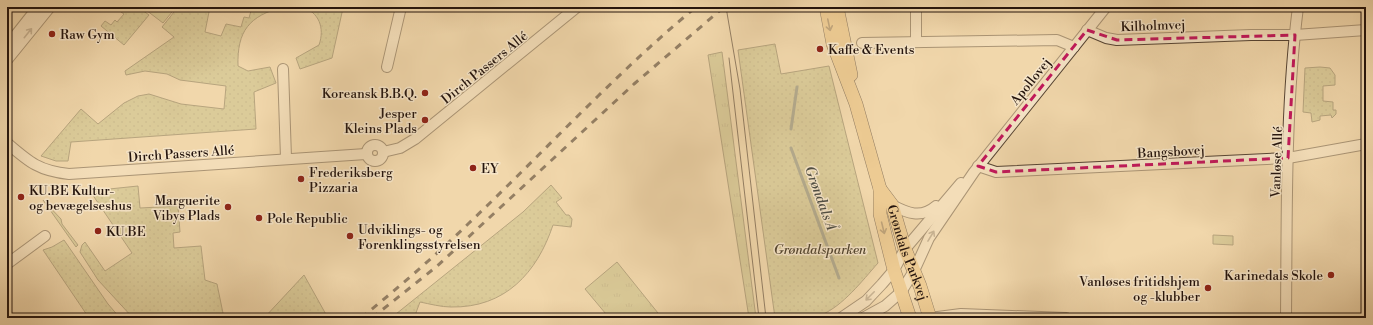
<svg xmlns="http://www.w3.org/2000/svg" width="1373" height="325" viewBox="0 0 1373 325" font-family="'Libre Bodoni',serif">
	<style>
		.grass { fill: url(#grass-tufts); stroke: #736848 }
		.park { fill: url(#park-dots); stroke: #736848 }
		.pitch { fill: #c2bc83; stroke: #736848 }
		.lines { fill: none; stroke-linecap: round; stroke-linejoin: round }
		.stream { stroke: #6b776c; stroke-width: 3 }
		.minor-casing { stroke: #574534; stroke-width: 12 }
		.major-casing { stroke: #24140d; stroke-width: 14 }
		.minor { stroke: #f6e5c8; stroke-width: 10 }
		.major { stroke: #e8bc76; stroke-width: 13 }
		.tram { stroke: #24140d; stroke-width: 1 }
		.rail { stroke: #24140d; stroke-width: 3; stroke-dasharray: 7 7; stroke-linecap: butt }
		.oneway { stroke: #866842 }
		.oneway2 { stroke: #988774 }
		.marked { fill: none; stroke: #c2185b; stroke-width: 3; stroke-dasharray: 8 5; stroke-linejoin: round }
		.poi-dot { fill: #8f2418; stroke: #f6e5c8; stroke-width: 1.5 }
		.labels { text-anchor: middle; stroke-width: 3; stroke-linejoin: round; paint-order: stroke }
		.street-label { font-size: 13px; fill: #24140d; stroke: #f6e5c8 }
		.poi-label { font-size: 13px; fill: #24140d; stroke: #f6e5c8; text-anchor: start }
		.park-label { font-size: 13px; font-style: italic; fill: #534630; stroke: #f6e5c8 }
		.water-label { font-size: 14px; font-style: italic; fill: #4e4e45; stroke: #f6e5c8 }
	</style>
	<defs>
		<pattern id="grass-tufts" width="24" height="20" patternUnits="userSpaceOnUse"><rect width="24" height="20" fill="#c2bc83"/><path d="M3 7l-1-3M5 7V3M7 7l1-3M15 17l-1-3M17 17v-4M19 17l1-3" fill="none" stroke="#a7a170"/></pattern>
		<pattern id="park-dots" width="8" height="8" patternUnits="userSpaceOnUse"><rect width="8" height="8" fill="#c2bc83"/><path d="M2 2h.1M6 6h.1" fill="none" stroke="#a7a170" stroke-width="1.8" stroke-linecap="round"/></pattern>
	</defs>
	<rect width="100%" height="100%" fill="#f1d7ab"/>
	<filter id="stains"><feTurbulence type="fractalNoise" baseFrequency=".005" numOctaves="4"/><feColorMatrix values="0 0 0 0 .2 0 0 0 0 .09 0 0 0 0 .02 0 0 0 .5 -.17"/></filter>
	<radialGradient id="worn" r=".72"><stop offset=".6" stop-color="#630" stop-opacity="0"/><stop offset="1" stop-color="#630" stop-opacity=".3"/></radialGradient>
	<!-- grass -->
	<g class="grass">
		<polygon points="722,52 756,318 749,318 708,55"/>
		<polygon points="43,200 61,219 62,224 78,245 76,247"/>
		<polygon points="617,262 662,318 602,318 606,314 585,289"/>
	</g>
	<!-- park -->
	<g class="park">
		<polygon points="125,7 138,7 149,15 124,45 101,26 105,21 111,25 115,20 117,22 124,14 121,12"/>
		<path d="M178 7H210L205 32 221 36 226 24 241 27 244 17 249 18 252 7H283C249 16 237 31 238 66L248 71 270 67 276 83 254 92 256 129 71 142 68 161H56L41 156 81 109 98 124 124 103 138 96 149 94 181 104 224 109 226 86 180 80 167 74 145 71 126 75 125 71 174 37 162 27Z"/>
		<path d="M302 7 343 8 332 58 300 69 296 58 319 45C325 28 319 12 302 7Z"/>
		<path d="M775 44 781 74 829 66 878 263C862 281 843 306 821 315 808 321 789 318 775 318L738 50Z"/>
		<polygon points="1320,67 1330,68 1335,75 1335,85 1323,86 1323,101 1333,102 1333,110 1336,110 1336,114 1332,118 1331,115 1320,116 1320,120 1312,122 1311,113 1303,112 1305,68"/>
		<path d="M551 185 562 198 556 202 566 215H569L572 219 571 227 553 225C537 273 505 308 451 307 441 307 430 304 420 302L414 318H391L523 212Z"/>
		<polygon points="138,186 140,208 178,206 180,232 173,233 174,248 201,246 205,280 217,284 224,318 133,318 98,280 80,252 82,245 85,242 105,271 132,253 90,191"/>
		<polygon points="64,240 108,304 120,318 89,318 43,250 52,247"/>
		<polygon points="304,275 328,318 264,318"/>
	</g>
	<!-- pitch -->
	<g class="pitch">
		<polygon points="142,7 167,7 172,12 163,23"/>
		<polygon points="1213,235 1233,236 1233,245 1213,244"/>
	</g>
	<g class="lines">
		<!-- stream -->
		<g class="stream">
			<polyline points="791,129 797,87"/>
			<polyline points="791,148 839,278"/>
		</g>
		<defs>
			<g id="minor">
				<polyline points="916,7 916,41"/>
				<polyline points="1087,30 1106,38 1117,40 1251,35 1295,35 1366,30"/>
				<polyline points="862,43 1057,40 1074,47"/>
				<polyline points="7,46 38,7"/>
				<polyline points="7,60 50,7"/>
				<polyline points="387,67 401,7"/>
				<polyline points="283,69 286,158"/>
				<path d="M7 143C29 162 39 171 69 174L366 154"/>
				<circle cx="375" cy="153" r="8"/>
				<polyline points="383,152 400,148 415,139 577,7"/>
				<polyline points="978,166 996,172 1288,158 1366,144"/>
				<path d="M892 205C907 213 921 219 936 206"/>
				<polyline points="7,264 45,236"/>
				<polyline points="841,318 866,301 882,284 894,270 905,249 961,183"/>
				<polyline points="863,318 885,306 901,292 914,271 929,238 974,172 1106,7"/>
				<polyline points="930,318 961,314 1066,318"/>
				<path d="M1286 318C1287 215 1285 110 1298 7"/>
			</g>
			<g id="major">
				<polyline points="826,7 833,44 856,104 880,189 880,214 894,270 910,318"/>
				<polyline points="837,7 851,75"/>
				<path id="s1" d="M880 189 892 205 905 249 920 286 930 318"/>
			</g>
		</defs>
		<!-- minor casing -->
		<use href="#minor" class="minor-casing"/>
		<!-- major casing -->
		<use href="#major" class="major-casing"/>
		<!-- minor -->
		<use href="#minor" class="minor"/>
		<!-- major -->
		<use href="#major" class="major"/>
		<!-- tram -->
		<g class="tram">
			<polyline points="726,7 740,89 766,318"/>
			<polyline points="729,58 759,318"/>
		</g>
		<!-- rail -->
		<g class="rail">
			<path d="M361 318C398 288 434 257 468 224 544 152 615 74 696 7"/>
			<polyline points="372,318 436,267 634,84 724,7"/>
		</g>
	</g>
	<!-- one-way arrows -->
	<defs><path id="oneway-shaft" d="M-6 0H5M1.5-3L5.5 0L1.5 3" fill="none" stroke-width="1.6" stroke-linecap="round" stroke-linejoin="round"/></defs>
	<g class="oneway">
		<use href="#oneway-shaft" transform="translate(829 25) rotate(78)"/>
		<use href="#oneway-shaft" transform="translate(883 228) rotate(76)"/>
	</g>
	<g class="oneway2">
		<use href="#oneway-shaft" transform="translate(28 33) rotate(-51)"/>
		<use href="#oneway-shaft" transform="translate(931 236) rotate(-59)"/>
		<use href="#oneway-shaft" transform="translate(870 296) rotate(135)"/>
	</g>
	<!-- marked area -->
	<path d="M0 0H1373V325H0ZM1087 30 1117 40 1295 35 1288 158 996 172 978 166Z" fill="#f1d7ab" fill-opacity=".55" fill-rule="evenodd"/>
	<path class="marked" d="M1087 30 1117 40 1295 35 1288 158 996 172 978 166Z"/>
	<!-- markers -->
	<g class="poi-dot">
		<circle cx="52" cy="34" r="4"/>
		<circle cx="820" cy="49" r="4"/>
		<circle cx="425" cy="93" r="4"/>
		<circle cx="425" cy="120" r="4"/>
		<circle cx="473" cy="168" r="4"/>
		<circle cx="301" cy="179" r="4"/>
		<circle cx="21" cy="197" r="4"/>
		<circle cx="228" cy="207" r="4"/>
		<circle cx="259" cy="218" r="4"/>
		<circle cx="98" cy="231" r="4"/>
		<circle cx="350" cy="236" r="4"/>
		<circle cx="1331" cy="275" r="4"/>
		<circle cx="1208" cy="288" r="4"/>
	</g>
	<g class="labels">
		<!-- street labels -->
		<g class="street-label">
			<text transform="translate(1153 25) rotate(-2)" y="5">Kilholmvej</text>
			<text transform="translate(484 67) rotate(-39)" y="5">Dirch Passers Allé</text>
			<text transform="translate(1030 81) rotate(-51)" y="5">Apollovej</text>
			<text transform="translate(1171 151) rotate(-3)" y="5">Bangsbovej</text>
			<text transform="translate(181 153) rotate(-4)" y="5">Dirch Passers Allé</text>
			<text transform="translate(1276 162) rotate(-88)" y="5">Vanløse Allé</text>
			<text dy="5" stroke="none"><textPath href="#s1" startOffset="70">Grøndals Parkvej</textPath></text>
		</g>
		<!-- poi labels -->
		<g class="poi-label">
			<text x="60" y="39">Raw Gym</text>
			<text x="828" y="54">Kaffe &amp; Events</text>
			<text x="417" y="98" text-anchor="end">Koreansk B.B.Q.</text>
			<text x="417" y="118" text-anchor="end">Jesper<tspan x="417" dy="15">Kleins Plads</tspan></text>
			<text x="481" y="173">EY</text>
			<text x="309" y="177">Frederiksberg<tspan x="309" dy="15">Pizzaria</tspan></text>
			<text x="29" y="195">KU.BE Kultur-<tspan x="29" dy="15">og bevægelseshus</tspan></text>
			<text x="220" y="205" text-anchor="end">Marguerite<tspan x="220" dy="15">Vibys Plads</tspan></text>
			<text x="267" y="223">Pole Republic</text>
			<text x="358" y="234">Udviklings- og<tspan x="358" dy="15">Forenklingsstyrelsen</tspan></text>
			<text x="106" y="236">KU.BE</text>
			<text x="1323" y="280" text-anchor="end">Karinedals Skole</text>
			<text x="1200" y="286" text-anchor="end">Vanløses fritidshjem<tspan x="1200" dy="15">og -klubber</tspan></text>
		</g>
		<!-- park labels -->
		<g class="park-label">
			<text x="820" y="254">Grøndalsparken</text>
		</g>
		<!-- water labels -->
		<g class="water-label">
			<text transform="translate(821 198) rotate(70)" y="5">Grøndals Å</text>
		</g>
	</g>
	<!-- margin -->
	<rect width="1373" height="325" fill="none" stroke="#f1d7ab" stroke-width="24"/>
	<rect x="8" y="8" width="1357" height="309" fill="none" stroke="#24140d" stroke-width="2"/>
	<rect x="12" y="12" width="1349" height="301" fill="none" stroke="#24140d"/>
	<rect width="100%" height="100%" filter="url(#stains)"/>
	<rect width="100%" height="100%" fill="url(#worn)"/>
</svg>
